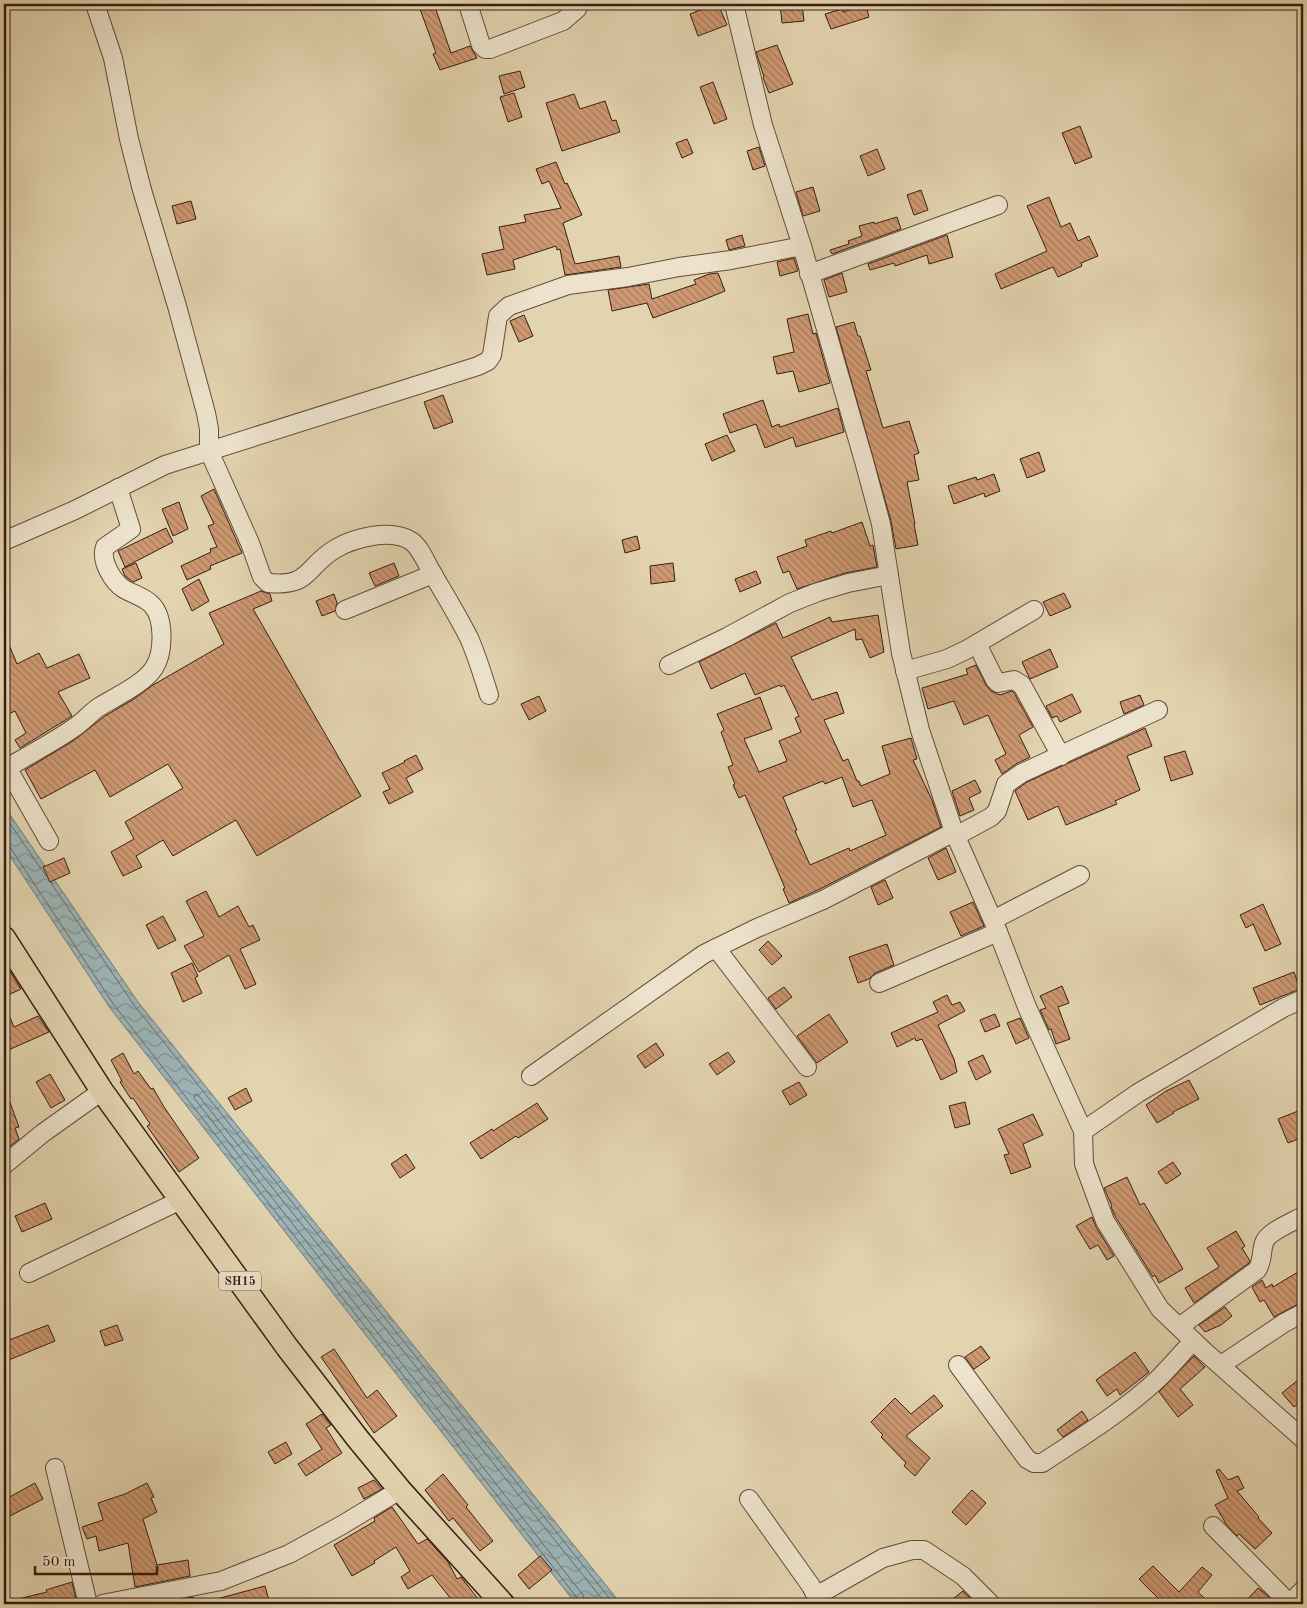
<svg xmlns="http://www.w3.org/2000/svg" width="1307" height="1608" viewBox="0 0 1307 1608" font-family="'Old Standard TT',serif">
	<style>
		.water { fill: url(#water-waves); stroke: #747976 }
		.lines { fill: none; stroke-linecap: round; stroke-linejoin: round }
		.shore { stroke: #6a6a65; stroke-width: 1 }
		.building { fill: url(#building-back-hatch); stroke: #371e12; fill-rule: evenodd }
		.minor-casing { stroke: #624c3a; stroke-width: 20 }
		.major-casing { stroke: #371e12; stroke-width: 25 }
		.minor { stroke: #ede3cc; stroke-width: 18 }
		.major { stroke: #e3d4b0; stroke-width: 22 }
		.labels { text-anchor: middle; stroke-width: 4.5; stroke-linejoin: round; paint-order: stroke }
		.shield { fill: #ede3cc; stroke: #6e594a; stroke-width: 1 }
		.shield-label { font-size: 12px; font-weight: bold; fill: #371e12 }
	</style>
	<defs>
		<pattern id="water-waves" width="16" height="10" patternUnits="userSpaceOnUse" patternTransform="scale(1.25)"><rect width="16" height="10" fill="#9cb5b8"/><path d="M0 5q4-4 8 0t8 0" fill="none" stroke="#809394"/></pattern>
		<pattern id="building-back-hatch" width="6" height="6" patternUnits="userSpaceOnUse" patternTransform="scale(1.25)"><rect width="6" height="6" fill="#ce9972"/><path d="M-1 5l2 2M0 0l6 6M5-1l2 2" fill="none" stroke="#a87c5c"/></pattern>
	</defs>
	<rect width="100%" height="100%" fill="#e3d4b0"/>
	<filter id="stains"><feTurbulence type="fractalNoise" baseFrequency=".004" numOctaves="4"/><feColorMatrix values="0 0 0 0 .2 0 0 0 0 .09 0 0 0 0 .02 0 0 0 .5 -.17"/></filter>
	<radialGradient id="worn" r=".72"><stop offset=".6" stop-color="#630" stop-opacity="0"/><stop offset="1" stop-color="#630" stop-opacity=".3"/></radialGradient>
	<!-- water -->
	<polygon class="water" points="4,806 138,1002 621,1604 576,1604 110,1008 4,847"/>
	<g class="lines">
		<!-- shore -->
		<g class="shore">
			<polyline points="4,815 46,876"/>
			<polyline points="4,845 10,847 114,1005 578,1599 579,1604"/>
			<polyline points="51,883 134,1005 614,1604"/>
			<polyline points="585,1604 583,1595 194,1098 195,1094 198,1095 606,1604"/>
		</g>
	</g>
	<!-- building -->
	<g class="building">
		<polygon points="434,4 451,53 470,46 477,58 440,70 433,54 436,53 420,9"/>
		<polygon points="716,4 718,4 727,25 698,36 690,14"/>
		<polygon points="780,4 802,4 804,21 782,23"/>
		<polygon points="866,5 869,17 831,29 825,14 842,9 843,12"/>
		<polygon points="777,45 793,84 769,93 763,78 764,77 756,52"/>
		<polygon points="520,71 525,87 504,94 499,76"/>
		<polygon points="713,82 727,119 714,124 700,87"/>
		<polygon points="514,93 522,117 508,122 500,97"/>
		<polygon points="574,94 580,109 605,101 612,121 616,120 620,132 562,151 546,103"/>
		<polygon points="1080,126 1092,157 1075,164 1062,133"/>
		<polygon points="687,139 693,153 682,158 676,143"/>
		<polygon points="759,147 765,166 753,170 747,151"/>
		<polygon points="877,149 885,169 868,176 860,156"/>
		<polygon points="556,162 565,184 567,183 582,215 563,223 575,264 619,256 621,267 565,275 560,249 557,250 556,246 513,260 515,269 487,275 482,254 504,249 499,227 526,222 524,215 561,208 549,181 542,184 536,169"/>
		<polygon points="813,187 820,211 803,216 796,192"/>
		<polygon points="921,190 928,210 914,215 907,195"/>
		<polygon points="1049,197 1061,227 1070,223 1078,241 1089,236 1098,256 1081,263 1082,266 1058,277 1053,267 1001,289 995,274 1047,251 1027,206"/>
		<polygon points="191,201 196,219 177,224 172,206"/>
		<polygon points="897,217 901,229 832,254 830,250 849,244 848,241 862,236 859,226 874,222 874,224"/>
		<polygon points="742,235 745,246 729,250 726,240"/>
		<polygon points="947,235 953,257 929,264 927,255 895,266 894,263 870,270 868,264"/>
		<polygon points="794,258 798,271 780,276 777,262"/>
		<polygon points="718,273 725,291 703,300 653,318 647,303 612,311 608,290 649,284 652,299 696,284 694,280 709,274"/>
		<polygon points="842,273 847,292 829,297 824,280"/>
		<polygon points="808,314 813,334 816,333 830,383 799,392 793,371 777,374 773,357 794,352 787,319"/>
		<polygon points="524,315 533,336 519,342 510,321"/>
		<polygon points="854,322 858,336 860,336 871,370 866,371 883,428 909,421 919,453 914,455 919,480 907,482 915,524 914,524 918,545 896,549 891,521 836,327"/>
		<polygon points="443,395 453,422 434,429 424,402"/>
		<polygon points="763,400 772,427 779,424 780,427 838,408 844,432 796,447 793,437 765,448 756,424 730,433 723,414"/>
		<polygon points="727,435 735,451 712,461 705,444"/>
		<polygon points="1039,452 1045,471 1027,478 1020,459"/>
		<polygon points="994,474 1000,491 985,497 984,493 954,504 948,486 976,477 977,480"/>
		<polygon points="214,489 242,553 210,566 211,569 187,580 181,566 211,552 210,549 217,547 208,526 214,524 201,496"/>
		<polygon points="179,502 188,529 173,536 162,509"/>
		<polygon points="862,522 870,546 873,545 877,567 845,573 797,589 789,571 783,573 777,557 807,546 805,540 831,531 832,533"/>
		<polygon points="166,528 173,542 125,567 118,551"/>
		<polygon points="637,536 640,549 625,553 622,540"/>
		<polygon points="136,563 142,578 133,582 125,576 122,569"/>
		<polygon points="394,563 399,576 375,586 369,573"/>
		<polygon points="673,563 675,581 651,584 650,566"/>
		<polygon points="756,571 761,583 740,592 735,579"/>
		<polygon points="199,579 209,601 192,611 182,589"/>
		<polygon points="261,591 270,594 272,601 253,609 361,796 257,856 236,820 173,856 163,840 136,856 142,867 123,876 111,852 134,839 125,822 183,788 168,764 110,797 95,770 41,799 25,770 73,741 105,716 134,699 153,685 224,644 209,613"/>
		<polygon points="1064,593 1071,607 1050,616 1043,602"/>
		<polygon points="334,594 337,603 335,611 322,616 316,601"/>
		<path d="M878 615 884 652 870 658 862 639 856 640 855 629 791 657 812 700 837 692 844 713 824 720 843 761 848 759 857 781H859L861 786 890 774 882 746 911 738 917 759 913 760 932 800 941 827 818 890 789 903 783 889 785 888 745 795 739 798 733 785 735 784 728 767 733 765 721 732 724 730 717 714 760 697 772 729 744 739 759 772 787 761 779 741 801 732 795 718 799 716 784 685 781 687 780 685 755 695 745 673 711 689 699 662 776 623 783 638 830 617 832 622ZM842 777 853 807 872 800 886 835 850 851 849 848 810 865 795 831 797 830 783 797 823 781 825 784Z"/>
		<polygon points="4,633 17,664 39,653 47,668 79,654 90,678 58,692 72,716 20,748 15,740 26,733 15,711 4,716"/>
		<polygon points="1050,649 1058,667 1030,679 1022,662"/>
		<polygon points="976,665 986,685 991,691 1000,695 1012,691 1014,693 1033,727 1019,735 1030,757 1016,764 1002,774 995,760 1006,754 988,715 964,725 954,701 928,709 922,688 968,674 966,669"/>
		<polygon points="1072,694 1081,712 1060,722 1057,716 1052,718 1046,706"/>
		<polygon points="1140,695 1144,705 1124,714 1120,702"/>
		<polygon points="539,696 546,711 529,720 521,704"/>
		<polygon points="1145,728 1152,746 1127,756 1140,790 1115,801 1117,804 1066,825 1058,806 1028,820 1015,791 1027,782"/>
		<polygon points="1185,751 1193,774 1171,781 1164,757"/>
		<polygon points="416,755 423,769 406,778 413,792 389,804 383,792 390,789 382,773 405,762 404,761"/>
		<polygon points="975,780 981,792 969,798 974,810 960,816 952,791"/>
		<polygon points="946,848 956,872 938,880 928,858"/>
		<polygon points="64,858 70,873 50,882 43,867"/>
		<polygon points="885,880 893,898 878,905 871,887"/>
		<polygon points="206,891 219,917 238,906 249,927 253,925 260,940 240,949 256,984 245,989 229,955 199,972 184,946 204,936 186,901"/>
		<polygon points="973,902 984,926 961,936 950,912"/>
		<polygon points="1263,904 1281,944 1265,951 1253,924 1246,928 1240,915"/>
		<polygon points="163,916 176,940 158,949 146,925"/>
		<polygon points="768,941 782,956 772,965 759,950"/>
		<polygon points="887,944 894,965 875,973 869,979 858,983 849,957"/>
		<polygon points="4,962 21,989 4,997"/>
		<polygon points="192,963 198,976 195,978 202,993 183,1002 171,973"/>
		<polygon points="1294,972 1300,989 1260,1005 1253,988"/>
		<polygon points="1062,986 1069,1003 1058,1007 1070,1039 1056,1044 1051,1029 1049,1030 1040,1010 1046,1008 1040,996"/>
		<polygon points="784,987 792,997 776,1009 768,998"/>
		<polygon points="947,995 952,1005 960,1002 965,1011 938,1025 954,1059 957,1072 941,1080 922,1039 916,1041 915,1038 897,1047 891,1033 938,1012 933,1002"/>
		<polygon points="4,1004 14,1027 38,1016 49,1032 4,1052"/>
		<polygon points="829,1014 848,1042 817,1063 797,1036"/>
		<polygon points="995,1014 1000,1026 985,1032 980,1020"/>
		<polygon points="1020,1018 1029,1038 1016,1044 1007,1023"/>
		<polygon points="656,1043 664,1055 645,1068 637,1056"/>
		<polygon points="728,1052 735,1062 717,1075 709,1064"/>
		<polygon points="123,1053 134,1074 138,1071 151,1089 153,1088 164,1107 199,1158 179,1172 147,1126 150,1124 133,1098 131,1099 120,1082 122,1081 111,1060"/>
		<polygon points="983,1055 991,1072 976,1080 968,1062"/>
		<polygon points="50,1074 65,1100 51,1108 36,1082"/>
		<polygon points="1189,1080 1199,1099 1173,1112 1174,1113 1157,1123 1146,1105 1166,1091"/>
		<polygon points="799,1082 807,1095 790,1105 782,1091"/>
		<polygon points="246,1088 252,1101 235,1110 228,1098"/>
		<polygon points="4,1089 5,1089 19,1127 15,1128 19,1139 4,1151"/>
		<polygon points="965,1102 970,1124 955,1128 949,1106"/>
		<polygon points="537,1103 548,1119 518,1138 516,1136 481,1159 470,1143 492,1129 493,1131"/>
		<polygon points="1303,1109 1303,1137 1288,1143 1278,1119"/>
		<polygon points="1033,1114 1043,1135 1023,1144 1031,1167 1011,1174 1004,1155 1009,1154 998,1129"/>
		<polygon points="406,1154 415,1168 400,1178 391,1164"/>
		<polygon points="1173,1162 1181,1174 1166,1184 1158,1172"/>
		<polygon points="1127,1177 1140,1205 1144,1203 1183,1269 1159,1283 1155,1275 1153,1277 1115,1216 1111,1207 1112,1206 1104,1188"/>
		<polygon points="45,1203 52,1219 22,1232 15,1216"/>
		<polygon points="1092,1217 1096,1227 1114,1256 1107,1260 1098,1245 1090,1249 1076,1226"/>
		<polygon points="1236,1231 1245,1246 1242,1248 1250,1261 1249,1263 1194,1303 1185,1288 1219,1267 1207,1248"/>
		<polygon points="1303,1269 1303,1302 1298,1304 1274,1317 1264,1300 1260,1302 1252,1287 1262,1280 1266,1288 1272,1284 1273,1287"/>
		<polygon points="1225,1307 1232,1316 1221,1325 1205,1332 1199,1325"/>
		<polygon points="48,1325 55,1341 4,1362 4,1342"/>
		<polygon points="117,1325 123,1340 105,1346 100,1331"/>
		<polygon points="981,1346 990,1358 974,1369 965,1357"/>
		<polygon points="334,1349 367,1398 377,1390 397,1416 374,1433 321,1357"/>
		<polygon points="1135,1352 1149,1372 1120,1395 1117,1389 1107,1396 1096,1380"/>
		<polygon points="1194,1356 1205,1367 1180,1389 1193,1405 1178,1417 1159,1392"/>
		<polygon points="1303,1376 1303,1400 1294,1407 1282,1393"/>
		<polygon points="934,1395 943,1406 906,1436 930,1458 915,1476 904,1466 906,1463 881,1437 883,1435 871,1422 895,1398 911,1414"/>
		<polygon points="1082,1411 1088,1420 1063,1437 1057,1430"/>
		<polygon points="322,1414 331,1425 326,1428 342,1453 306,1476 298,1464 322,1449 306,1424"/>
		<polygon points="286,1442 292,1454 275,1464 268,1452"/>
		<polygon points="1219,1469 1228,1480 1238,1476 1244,1488 1237,1491 1259,1517 1258,1518 1272,1533 1255,1549 1239,1534 1237,1536 1226,1524 1215,1505 1228,1498 1216,1471"/>
		<polygon points="443,1474 468,1505 466,1507 493,1541 480,1551 453,1518 449,1521 425,1490"/>
		<polygon points="374,1480 382,1489 364,1499 358,1488"/>
		<polygon points="35,1483 43,1499 4,1519 4,1500"/>
		<polygon points="147,1483 154,1497 151,1498 157,1512 143,1519 157,1565 188,1560 190,1576 135,1587 128,1543 99,1551 96,1536 87,1539 82,1527 103,1520 98,1503 125,1494"/>
		<polygon points="972,1490 986,1503 966,1525 952,1512"/>
		<polygon points="392,1507 418,1544 427,1539 448,1562 457,1579 461,1577 482,1604 455,1604 432,1575 408,1589 401,1577 410,1571 396,1547 374,1561 375,1563 352,1576 334,1545 375,1521 374,1518"/>
		<polygon points="540,1556 552,1570 529,1589 518,1575"/>
		<polygon points="1153,1566 1179,1592 1202,1567 1212,1575 1198,1592 1210,1604 1164,1604 1139,1579"/>
		<polygon points="72,1582 77,1604 19,1604 18,1599 47,1592 46,1590"/>
		<polygon points="265,1586 270,1604 214,1604 213,1600"/>
		<polygon points="1258,1588 1267,1595 1275,1604 1243,1604"/>
		<polygon points="963,1591 976,1604 946,1604"/>
		<polygon points="193,1597 194,1604 157,1604"/>
	</g>
	<g class="lines">
		<defs>
			<g id="minor">
				<path d="M95 4 113 58 129 139 142 190 177 306 206 413 209 429V451L250 543 262 577 268 583C311 587 305 567 335 549 353 538 391 528 411 541 419 546 425 560 430 569 443 592 457 614 469 638 477 656 483 676 489 695"/>
				<polyline points="468,4 481,45 485,49 490,49 563,21 577,9 579,4"/>
				<polyline points="734,4 763,125 802,246 864,461 881,524 901,653 920,730 954,832 998,932 1027,1007 1083,1131 1084,1164 1105,1221 1160,1309 1204,1351 1303,1439"/>
				<polyline points="809,274 998,205"/>
				<polyline points="4,541 75,510 165,465 478,366 488,361 492,355 498,316 509,306 568,285 628,277 679,267 731,260 802,246"/>
				<polyline points="345,610 433,574"/>
				<polyline points="977,644 995,680 998,683 1014,680 1022,685 1061,756"/>
				<polyline points="669,665 727,637 790,603 818,592 848,583 889,575"/>
				<polyline points="905,671 947,659 966,650 1034,610"/>
				<polyline points="4,762 49,841"/>
				<path d="M7 768C30 754 54 742 75 727 84 721 90 713 99 707 115 697 144 684 154 668 164 653 165 617 151 604 144 597 133 594 124 589 113 582 100 561 105 547L131 529 118 488"/>
				<polyline points="956,836 991,817 997,811 1006,784 1022,773 1158,710"/>
				<polyline points="993,920 1080,875"/>
				<polyline points="716,948 807,1067"/>
				<polyline points="879,983 998,932"/>
				<polyline points="531,1076 704,954 757,928 823,900 954,832"/>
				<polyline points="1083,1131 1138,1093 1283,1008 1303,999"/>
				<polyline points="4,1165 43,1133 102,1091"/>
				<polyline points="29,1273 181,1200"/>
				<path d="M1179 1327 1257 1270C1263 1261 1261 1252 1264 1243 1267 1232 1293 1222 1303 1216"/>
				<path d="M958 1365 1027 1459 1034 1463H1042C1082 1437 1124 1411 1159 1378 1171 1366 1182 1353 1193 1341"/>
				<polyline points="1221,1365 1284,1323 1303,1313"/>
				<polyline points="55,1468 88,1604"/>
				<polyline points="749,1499 811,1586 820,1604"/>
				<polyline points="1213,1526 1290,1604"/>
				<polyline points="816,1596 883,1558 912,1550 924,1550 963,1576 991,1604"/>
				<polyline points="102,1604 221,1581 289,1554 342,1525 400,1490"/>
				<polyline points="1289,1604 1303,1590"/>
			</g>
			<polyline id="major" points="4,938 102,1091 287,1347 358,1439 400,1490 503,1604"/>
		</defs>
		<!-- minor casing -->
		<use href="#minor" class="minor-casing"/>
		<!-- major casing -->
		<use href="#major" class="major-casing"/>
		<!-- minor -->
		<use href="#minor" class="minor"/>
		<!-- major -->
		<use href="#major" class="major"/>
	</g>
	<g class="labels">
		<!-- shield labels -->
		<rect class="shield" x="219" y="1271.5" width="42" height="19" rx="4"/>
		<g class="shield-label">
			<text x="240" y="1285">SH15</text>
		</g>
	</g>
	<!-- margin -->
	<rect width="1307" height="1608" fill="none" stroke="#e3d4b0" stroke-width="20"/>
	<rect x="5" y="5" width="1297" height="1598" fill="none" stroke="#371e12" stroke-width="2.5"/>
	<rect x="10" y="10" width="1287" height="1588" fill="none" stroke="#371e12"/>
	<!-- scale -->
	<path d="M35 1566v8h122v-8" fill="none" stroke="#371e12" stroke-width="2.5"/>
	<text x="42" y="1566" font-size="15" fill="#371e12" stroke="#ede3cc" stroke-width="4" paint-order="stroke">50 m</text>
	<rect width="100%" height="100%" filter="url(#stains)"/>
	<rect width="100%" height="100%" fill="url(#worn)"/>
</svg>
